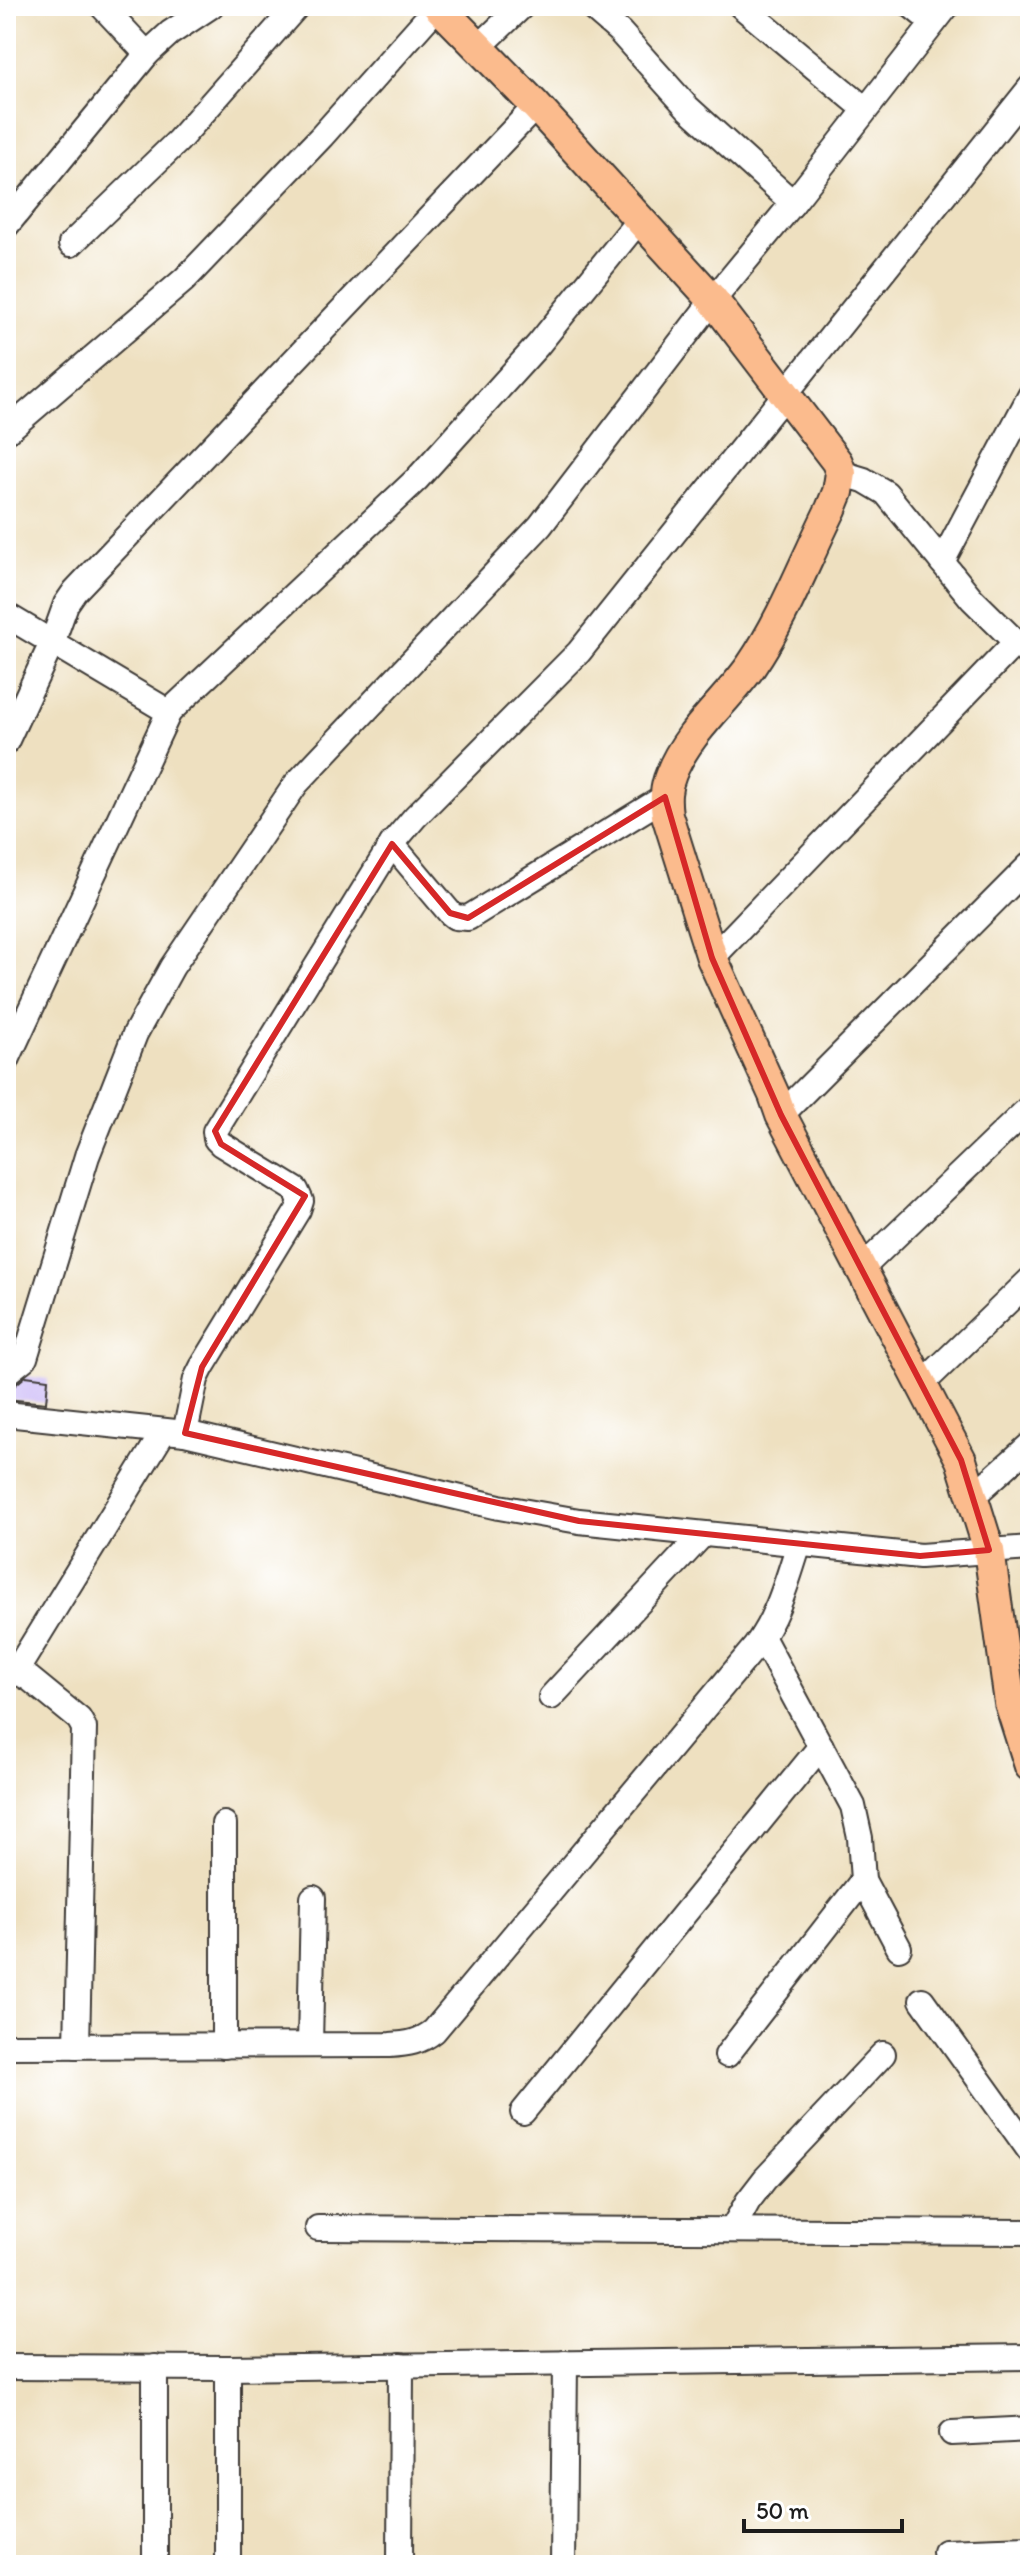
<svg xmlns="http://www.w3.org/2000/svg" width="1036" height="2571" viewBox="0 0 1036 2571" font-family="Itim,sans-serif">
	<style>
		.building { fill: #c4b0f6 }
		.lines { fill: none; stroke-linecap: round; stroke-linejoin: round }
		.minor-casing { stroke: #3c3935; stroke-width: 28 }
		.major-casing { stroke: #3c3935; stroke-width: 34 }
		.minor { stroke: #fff; stroke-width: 24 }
		.major { stroke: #fbbb8d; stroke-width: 30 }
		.marked { fill: none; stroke: #d62828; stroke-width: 6; stroke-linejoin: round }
	</style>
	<rect width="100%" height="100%" fill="#fff"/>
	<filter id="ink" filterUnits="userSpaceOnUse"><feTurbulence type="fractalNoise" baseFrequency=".0125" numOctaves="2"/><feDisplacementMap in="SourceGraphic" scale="16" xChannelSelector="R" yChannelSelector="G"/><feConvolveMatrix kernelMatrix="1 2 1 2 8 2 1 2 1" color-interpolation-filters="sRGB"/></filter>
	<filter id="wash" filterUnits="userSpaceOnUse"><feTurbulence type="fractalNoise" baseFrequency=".006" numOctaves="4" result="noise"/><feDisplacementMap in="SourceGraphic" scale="32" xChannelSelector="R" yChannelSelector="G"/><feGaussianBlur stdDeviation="1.8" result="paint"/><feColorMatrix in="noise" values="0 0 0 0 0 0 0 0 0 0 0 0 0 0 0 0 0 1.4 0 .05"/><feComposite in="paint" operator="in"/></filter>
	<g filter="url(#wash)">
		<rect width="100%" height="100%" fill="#eee0c0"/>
		<g id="blocks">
			<!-- building -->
			<polygon class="building" points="26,1376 48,1379 46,1403 6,1399 6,1388 15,1385"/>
		</g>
	</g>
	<g filter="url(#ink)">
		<use href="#blocks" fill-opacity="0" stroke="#3c3935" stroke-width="2"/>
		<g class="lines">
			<defs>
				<g id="minor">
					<polyline points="102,6 147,54"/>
					<polyline points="590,6 620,32 687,107 793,203"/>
					<polyline points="741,6 865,109"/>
					<polyline points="912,6 933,23"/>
					<polyline points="479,47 522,6"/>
					<polyline points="6,226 147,54 170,33 211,6"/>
					<polyline points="71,244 178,141 297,6"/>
					<polyline points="6,432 184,280 322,136 438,6"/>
					<polyline points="841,473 864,480 886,493 972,599 1030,656"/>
					<polyline points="942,562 1030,396"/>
					<polyline points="6,615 169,712"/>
					<polyline points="6,742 52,643 66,604 75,591 536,106"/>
					<polyline points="392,844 450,913 455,917 468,918 665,797"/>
					<polyline points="712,958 1016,642"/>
					<polyline points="6,1062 169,712 417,479 538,345 639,220"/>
					<polyline points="781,1115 1030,865"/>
					<polyline points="861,1269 1030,1107"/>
					<polyline points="6,1373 25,1358 87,1156 135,1034 172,967 296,784 540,526 713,300 793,203 947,6"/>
					<polyline points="921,1385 1030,1280"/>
					<polyline points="6,1414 185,1433 499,1507 579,1521 920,1556 1030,1548"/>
					<polyline points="185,1433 196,1379 202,1367 298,1210 301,1201 296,1190 221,1144 216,1139 215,1131 392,844 415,817 579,652 1030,88"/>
					<polyline points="972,1497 1030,1445"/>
					<polyline points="762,1637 853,1806 860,1838 863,1880 899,1948"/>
					<polyline points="6,1673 21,1674 30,1679 79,1719 84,1728 77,2046"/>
					<polyline points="15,1673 164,1431"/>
					<polyline points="551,1697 703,1534"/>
					<polyline points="224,1824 224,2046"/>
					<polyline points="922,2000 1030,2151"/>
					<polyline points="310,2045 313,1898"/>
					<path d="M6 2046 390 2045C408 2044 420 2042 434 2031L755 1647C778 1616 787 1581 799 1544"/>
					<polyline points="727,2055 863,1880"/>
					<polyline points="523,2112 821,1746"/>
					<polyline points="318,2228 1030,2232"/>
					<polyline points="732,2230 748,2201 765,2179 883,2054"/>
					<polyline points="6,2367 228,2368 1030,2357"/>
					<polyline points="155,2367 155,2565"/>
					<polyline points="228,2368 228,2565"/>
					<polyline points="952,2433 1030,2429"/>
					<polyline points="945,2552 1030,2549"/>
					<polyline points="400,2565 401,2365"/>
					<polyline points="563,2565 565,2363"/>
				</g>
				<path id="major" d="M438 6 536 106 713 300 837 462 841 473 838 492 831 509C805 561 784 618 751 666 726 702 687 732 671 774 665 788 665 800 667 815L712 958 774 1095 781 1115 961 1460 989 1550 1010 1703 1030 1766"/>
			</defs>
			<!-- minor casing -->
			<use href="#minor" class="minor-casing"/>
			<!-- major casing -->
			<use href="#major" class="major-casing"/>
			<!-- minor -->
			<use href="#minor" class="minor"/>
			<!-- major -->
			<use href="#major" class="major"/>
		</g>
	</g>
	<!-- marked area -->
	<path class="marked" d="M665 797 712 958 781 1115 961 1460 989 1550 920 1556 579 1521 185 1433 202 1367 305 1196 221 1144 215 1131 392 844 450 913 468 918Z"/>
	<!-- margin -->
	<rect width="1036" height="2571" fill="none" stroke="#fff" stroke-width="32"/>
	<!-- scale -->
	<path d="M744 2519v12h158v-12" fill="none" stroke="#1c1c1c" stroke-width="4"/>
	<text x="756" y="2519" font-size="24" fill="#1c1c1c" stroke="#ffffff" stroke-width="6" paint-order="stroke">50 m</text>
</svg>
